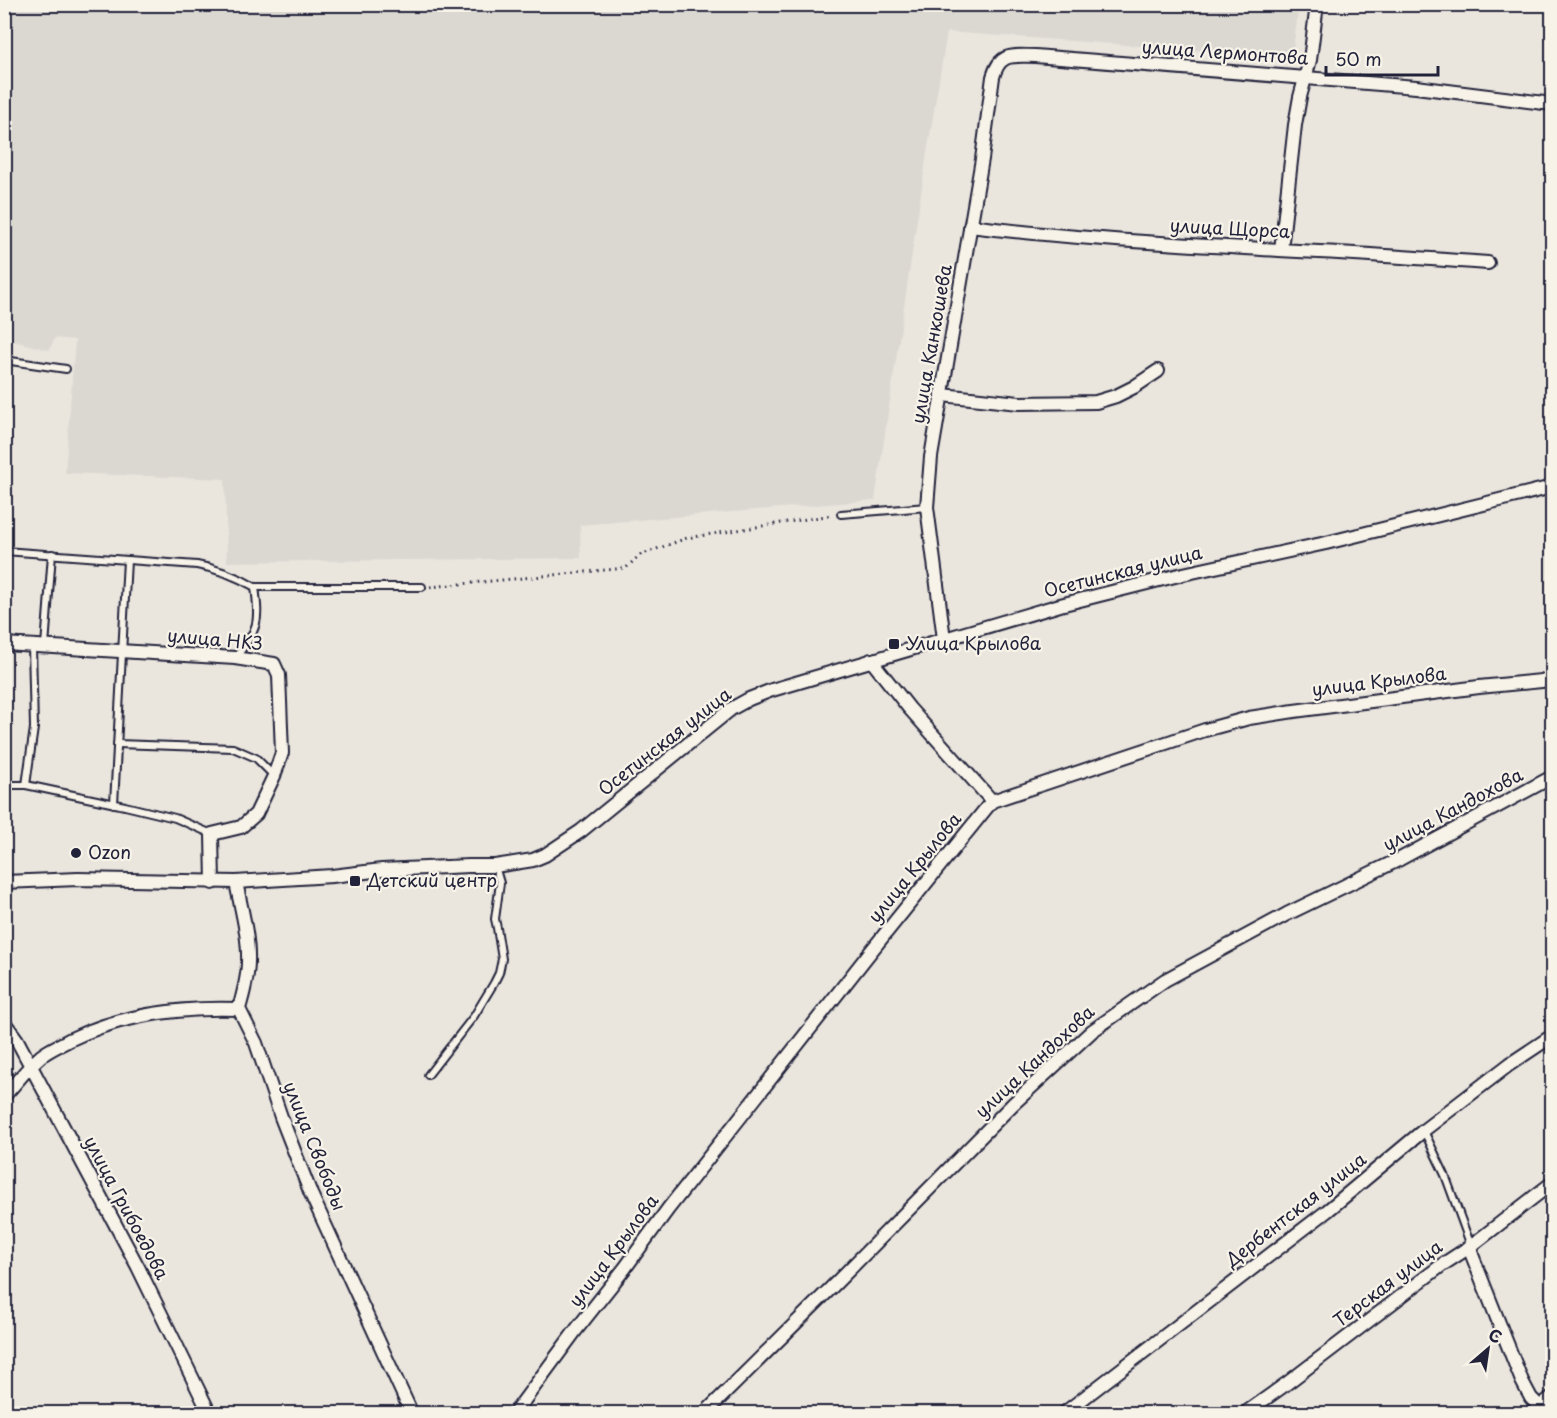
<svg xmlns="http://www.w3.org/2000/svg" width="1557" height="1418" viewBox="0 0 1557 1418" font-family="'Playpen Sans',sans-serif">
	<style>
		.built { fill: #dbd8d2 }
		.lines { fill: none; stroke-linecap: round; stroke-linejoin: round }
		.service-casing { stroke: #22223b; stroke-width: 10 }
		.minor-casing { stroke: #22223b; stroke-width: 16 }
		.path { stroke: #22223b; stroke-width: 3; stroke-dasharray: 1.5 4.5; stroke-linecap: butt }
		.service { stroke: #f7f3e8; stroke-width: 6 }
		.minor { stroke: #f7f3e8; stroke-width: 12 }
		.poi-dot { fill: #22223b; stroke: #f7f3e8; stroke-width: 2 }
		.labels { text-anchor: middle; stroke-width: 4.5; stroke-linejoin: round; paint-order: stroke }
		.street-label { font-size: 18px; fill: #22223b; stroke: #f7f3e8 }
		.poi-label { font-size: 18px; fill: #22223b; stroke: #f7f3e8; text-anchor: start }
	</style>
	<rect width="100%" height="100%" fill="#eae6de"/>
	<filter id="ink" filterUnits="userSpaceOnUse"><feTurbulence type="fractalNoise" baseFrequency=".0167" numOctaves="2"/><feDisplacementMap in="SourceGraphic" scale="12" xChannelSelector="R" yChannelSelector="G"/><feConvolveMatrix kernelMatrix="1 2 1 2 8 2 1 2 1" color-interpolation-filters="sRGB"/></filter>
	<g filter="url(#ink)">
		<!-- built -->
		<polygon class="built" points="5,4 1299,4 1299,5 1292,57 947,32 928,147 875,500 580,525 581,558 227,562 225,479 65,473 75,340 55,338 49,350 5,339"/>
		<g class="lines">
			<defs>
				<g id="service">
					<polyline points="4,360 66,369"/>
					<polyline points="841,514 927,507"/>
					<path d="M4 551 197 565C219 569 236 576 255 587 260 624 258 628 236 657"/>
					<polyline points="255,587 422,587"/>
					<polyline points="45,646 52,554"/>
					<polyline points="117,744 233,748 256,758 274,776"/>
					<polyline points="4,785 26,785 125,806 175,818 212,834"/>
					<polyline points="26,785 34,728 32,646"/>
					<polyline points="114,804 127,560"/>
					<polyline points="428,1075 474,1016 494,983 499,973 502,959 497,928 495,919 500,883 495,866"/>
					<polyline points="1424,1131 1445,1175 1471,1246"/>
				</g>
				<g id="minor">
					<path d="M970 226C1073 239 1176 244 1279 250 1349 253 1419 258 1488 263"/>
					<polyline points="1281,250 1295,125 1300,97 1310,60 1317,4"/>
					<polyline points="942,395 1019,403 1096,402 1116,396 1134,387 1158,371"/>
					<path d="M944 639 927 507 931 457 982 159 993 77C1000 52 1013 56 1035 56L1416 87 1552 104"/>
					<polyline points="4,644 235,658 274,664 279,675 282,753 274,776 256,814 241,827 212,834 213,883"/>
					<polyline points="871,660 909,708 992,801"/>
					<polyline points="4,882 78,879 236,882 332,876 382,870 469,866 495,866 533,860 545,855 581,831 731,709 749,699 772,690 1060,605 1183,574 1326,543 1552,487"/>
					<path d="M236 882C241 908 249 936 248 962 248 978 243 994 239 1009L256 1043 281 1117 311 1194 412 1414"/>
					<polyline points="4,1022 17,1040 138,1267 210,1414"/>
					<path d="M4 1096C16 1083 28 1067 41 1056 50 1049 60 1045 69 1040 122 1014 181 1007 239 1009"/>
					<polyline points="1471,1246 1472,1255 1522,1381 1531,1398 1540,1407 1542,1414"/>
					<polyline points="514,1414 576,1330 625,1268 668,1209 868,955 992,801 1205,730 1249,718 1294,711 1479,687 1552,680"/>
					<polyline points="704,1414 829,1290 1013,1104 1092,1031 1165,980 1287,914 1400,859 1552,777"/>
					<polyline points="1063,1414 1327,1211 1424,1130 1510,1064 1552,1036"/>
					<polyline points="1244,1414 1286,1384 1442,1265 1471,1246 1552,1183"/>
					<polyline points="1531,1414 1552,1397"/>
				</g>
			</defs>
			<!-- service casing -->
			<use href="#service" class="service-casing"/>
			<!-- minor casing -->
			<use href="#minor" class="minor-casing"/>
			<!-- path -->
			<polyline class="path" points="430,587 626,568 640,555 687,538 832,515"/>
			<!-- service -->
			<use href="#service" class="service"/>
			<!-- minor -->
			<use href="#minor" class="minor"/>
		</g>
	</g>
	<!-- markers -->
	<g class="poi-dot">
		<rect x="888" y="638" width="12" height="12" rx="3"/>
		<circle cx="76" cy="853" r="6"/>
		<rect x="349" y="875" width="12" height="12" rx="3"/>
	</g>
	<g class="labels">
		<!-- street labels -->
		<g class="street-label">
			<text transform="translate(1225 53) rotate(4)" y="6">улица Лермонтова</text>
			<text transform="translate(1230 229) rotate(3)" y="6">улица Щорса</text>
			<text transform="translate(932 344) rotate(-80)" y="6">улица Канкошева</text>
			<text transform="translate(1123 572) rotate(-14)" y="6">Осетинская улица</text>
			<text transform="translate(215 640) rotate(5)" y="6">улица НКЗ</text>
			<text transform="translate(1379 682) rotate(-7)" y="6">улица Крылова</text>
			<text transform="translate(665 742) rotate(-38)" y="6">Осетинская улица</text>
			<text transform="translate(1453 810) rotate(-28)" y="6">улица Кандохова</text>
			<text transform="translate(915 868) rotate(-51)" y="6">улица Крылова</text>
			<text transform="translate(1035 1062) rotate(-43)" y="6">улица Кандохова</text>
			<text transform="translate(314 1146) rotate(68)" y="6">улица Свободы</text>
			<text transform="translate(126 1208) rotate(62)" y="6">улица Грибоедова</text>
			<text transform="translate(1296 1210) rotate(-38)" y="6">Дербентская улица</text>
			<text transform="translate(614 1251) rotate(-53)" y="6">улица Крылова</text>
			<text transform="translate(1388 1284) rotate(-37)" y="6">Терская улица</text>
		</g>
		<!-- poi labels -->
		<g class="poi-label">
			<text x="906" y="650">Улица Крылова</text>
			<text x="88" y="859">Ozon</text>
			<text x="367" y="887">Детский центр</text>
		</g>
	</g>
	<!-- margin -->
	<rect width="1557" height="1418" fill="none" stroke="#f7f3e8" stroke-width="24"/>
	<rect x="12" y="12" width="1533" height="1394" fill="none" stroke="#22223b" stroke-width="2" filter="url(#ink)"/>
	<!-- north arrow -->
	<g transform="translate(1488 1349) rotate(29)" stroke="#f7f3e8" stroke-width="4.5" paint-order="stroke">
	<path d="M0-4.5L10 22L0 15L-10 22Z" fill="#22223b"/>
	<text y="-9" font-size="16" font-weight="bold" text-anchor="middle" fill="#22223b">С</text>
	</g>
	<!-- scale -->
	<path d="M1326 66v9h112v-9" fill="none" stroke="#22223b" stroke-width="3"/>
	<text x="1335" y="66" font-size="18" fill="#22223b" stroke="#f7f3e8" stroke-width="4.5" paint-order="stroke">50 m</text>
</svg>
